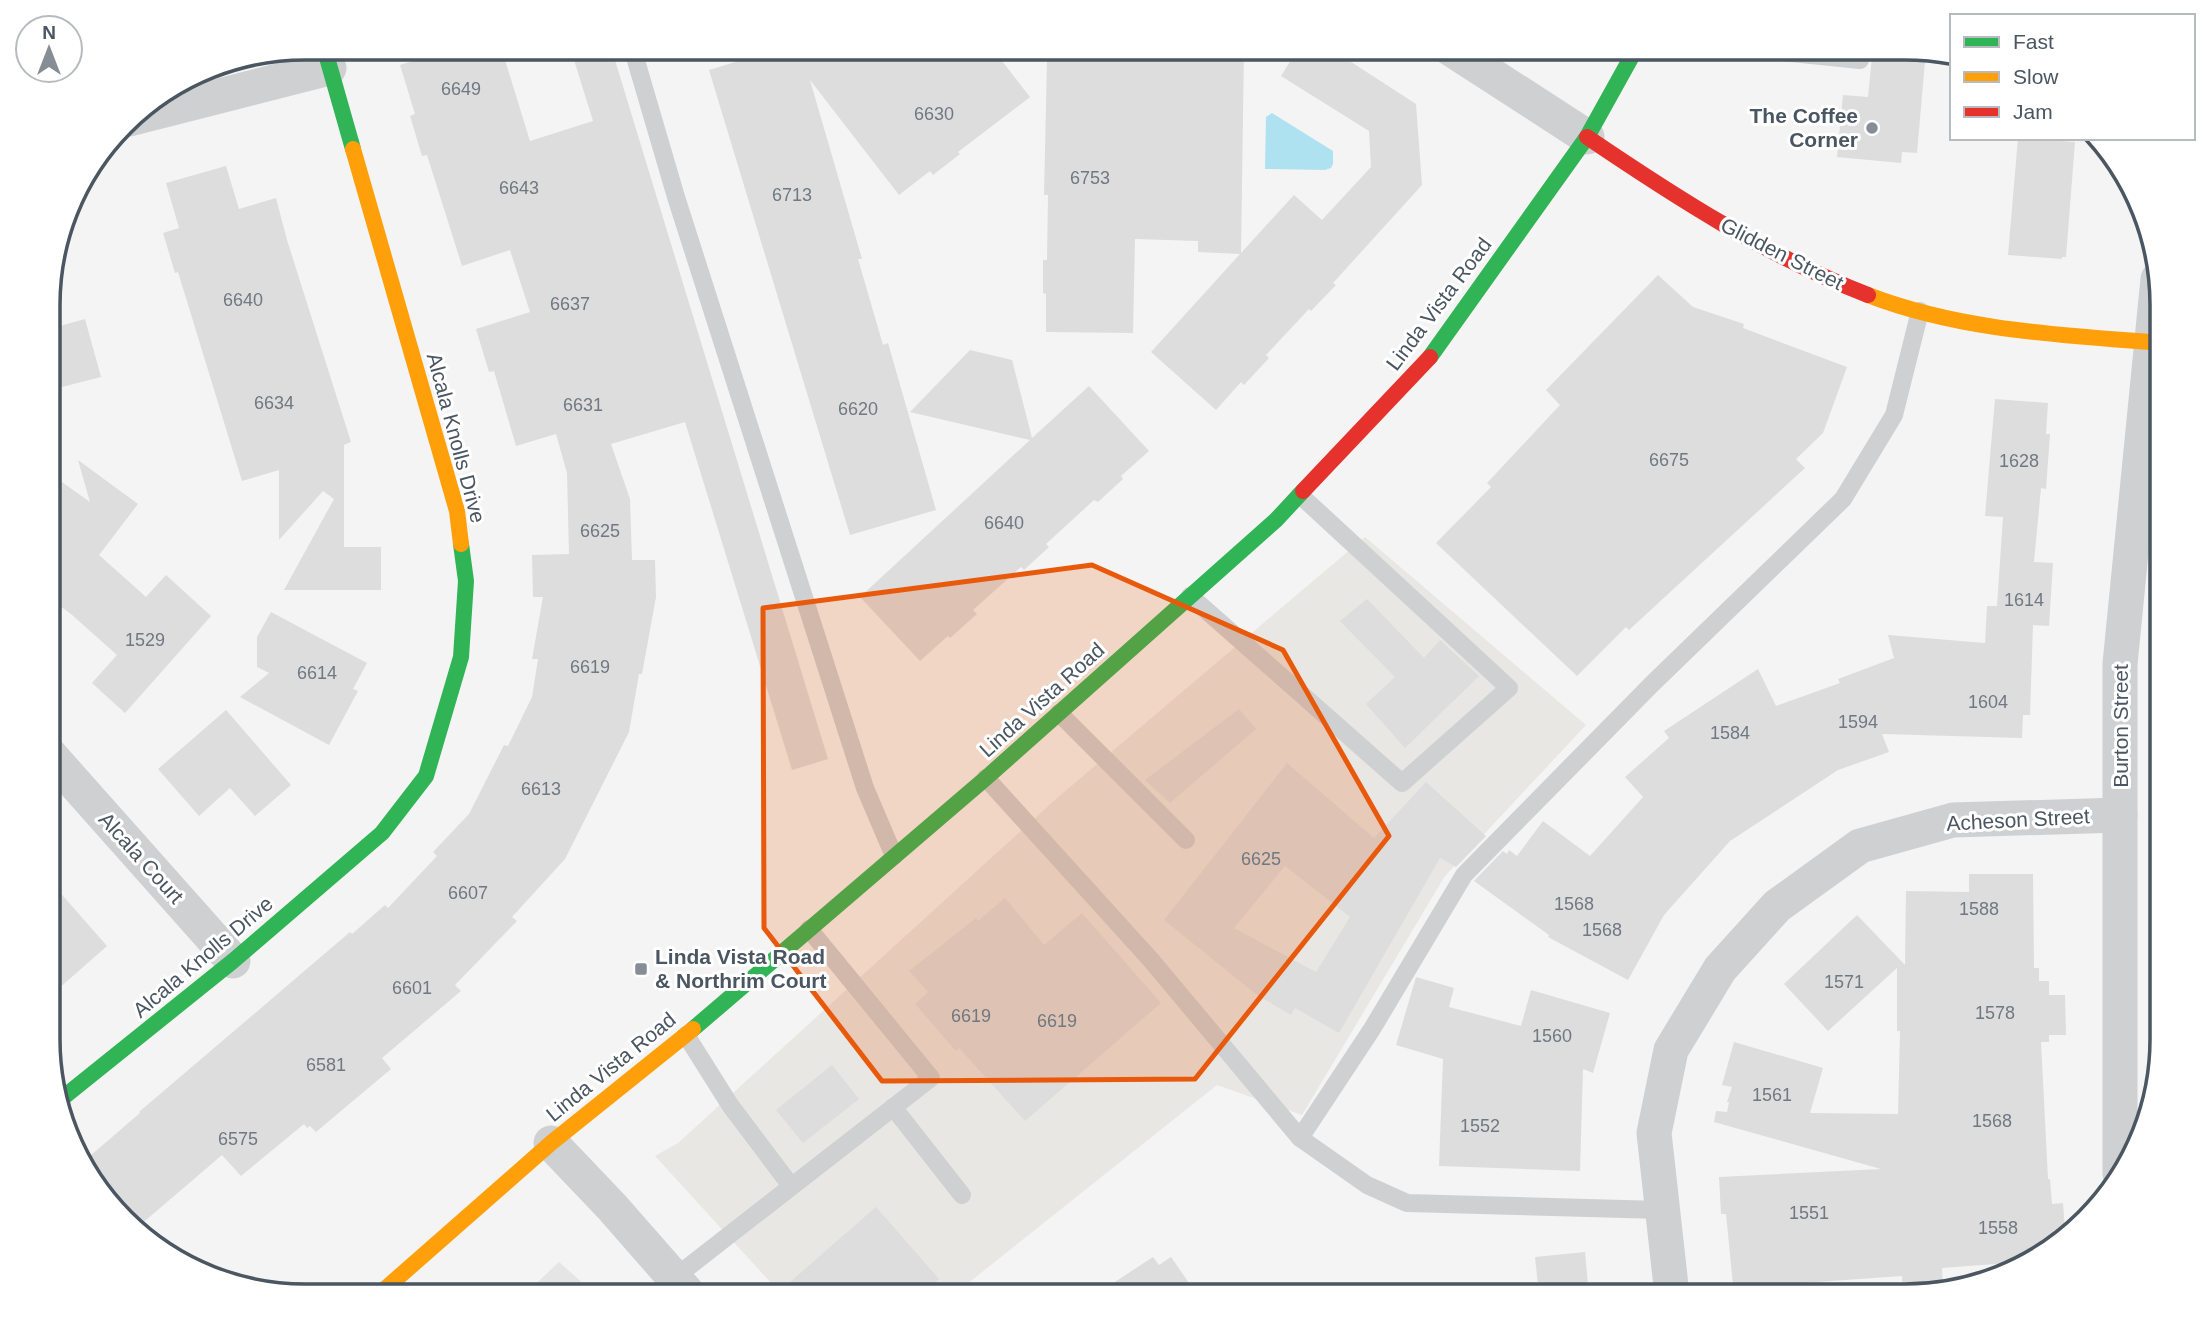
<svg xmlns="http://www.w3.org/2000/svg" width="2209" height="1343" viewBox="0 0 2209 1343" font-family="Arial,sans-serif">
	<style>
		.commercial { fill: #e8e7e3 }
		.education { fill: #e6e5e6 }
		.water { fill: #aee2f0 }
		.building { fill: #ddddde; fill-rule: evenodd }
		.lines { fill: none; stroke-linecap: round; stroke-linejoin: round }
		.lane { stroke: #ced0d2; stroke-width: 18 }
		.street { stroke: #ced0d2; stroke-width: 35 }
		.fast { stroke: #30b455; stroke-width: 16 }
		.slow { stroke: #ff9f0a; stroke-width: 16 }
		.jam { stroke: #e5322d; stroke-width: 16 }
		.marked { fill: #e8590c; fill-opacity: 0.2; stroke: #e8590c; stroke-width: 5; stroke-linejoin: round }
		.poi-dot { fill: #868d94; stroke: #fff; stroke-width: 2.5 }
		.labels { text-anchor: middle; stroke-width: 6; stroke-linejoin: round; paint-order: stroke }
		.number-label { font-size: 18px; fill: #707881 }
		.poi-label { font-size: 21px; font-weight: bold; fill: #4a5661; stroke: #fff; text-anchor: end }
		.street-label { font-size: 21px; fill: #4a5661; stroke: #fff }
		.rim { fill: none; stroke: #4a5661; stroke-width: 3.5 }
	</style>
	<rect width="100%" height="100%" fill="#f4f4f4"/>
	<!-- commercial -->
	<polygon class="commercial" points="1365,537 1586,725 1445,876 1302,1115 1217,1085 952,1296 783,1296 655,1156 678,1143 1056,799"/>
	<!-- education -->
	<polygon class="education" points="559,1262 597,1296 523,1296"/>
	<!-- water -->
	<polygon class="water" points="1272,113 1333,151 1333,164 1331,168 1325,170 1265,169 1266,117"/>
	<!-- building -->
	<g class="building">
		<polygon points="457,47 501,47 530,141 593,121 570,47 611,47 828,759 792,770 685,422 611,444 630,499 632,560 655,560 656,597 642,674 639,674 629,732 565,859 512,917 517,921 455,985 461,991 382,1058 391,1069 316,1132 310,1126 307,1128 304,1124 241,1176 222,1155 139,1226 90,1181 84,1164 91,1157 90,1156 140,1113 139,1112 350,932 352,934 385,905 388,908 437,856 433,852 469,814 504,745 508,746 532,697 538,659 532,659 543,597 533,597 532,555 569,554 567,473 556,434 516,446 494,371 489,372 476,329 530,312 510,250 462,266 427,155 422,156 410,116 415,114 400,65"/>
		<polygon points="785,47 991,47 1030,97 958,152 960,154 933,175 930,171 899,195 810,80 862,259 858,259 883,345 888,343 936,510 850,535 709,70"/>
		<polygon points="1051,47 1244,47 1241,253 1294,195 1322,220 1371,167 1369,131 1281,76 1299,47 1328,47 1416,104 1422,185 1333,283 1336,285 1311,311 1309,309 1266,355 1269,358 1244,385 1241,382 1216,410 1151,352 1240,254 1198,252 1198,241 1135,239 1133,333 1046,332 1046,294 1043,293 1043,260 1047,260 1048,195 1044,195 1047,60 1051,60"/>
		<polygon points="1873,47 1905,47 1926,50 1917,153 1902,152 1901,163 1837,157 1843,95 1868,97"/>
		<polygon points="2018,138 2075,142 2066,257 2062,257 2062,259 2008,255"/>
		<polygon points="226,166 239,209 276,198 287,240 351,442 344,445 344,547 381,547 381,590 284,590 334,499 323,491 279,540 279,470 242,481 178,272 175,273 163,233 179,228 166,183"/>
		<polygon points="1658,275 1693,307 1744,324 1743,328 1847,367 1823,433 1796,459 1805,468 1629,630 1626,627 1577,676 1436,543 1491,487 1487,483 1560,405 1546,390"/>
		<polygon points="85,319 101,377 58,388 49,356 49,329"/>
		<polygon points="970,350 1012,360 1032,438 1089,386 1149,451 1121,476 1123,479 1098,502 1094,500 1046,544 1049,547 1024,570 1021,567 973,610 977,614 950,638 948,636 920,661 860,597 1030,440 910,412"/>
		<polygon points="1995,399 2048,403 2046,434 2050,434 2046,489 2041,488 2034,562 2053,563 2049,626 2033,625 2030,715 2023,715 2022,738 1882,734 1889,752 1838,770 1730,841 1664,915 1628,980 1548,937 1549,935 1474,881 1503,851 1507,854 1509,850 1517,856 1543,821 1590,856 1643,797 1625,777 1669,738 1664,731 1758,669 1776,706 1840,683 1838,679 1894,658 1888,635 1985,643 1987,606 1997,606 2003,517 1985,516"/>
		<polygon points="78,460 138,504 99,555 146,597 166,575 211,616 125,713 92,683 117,655 71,614 49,598 49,473 90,502"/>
		<polygon points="1367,599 1424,658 1440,640 1479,676 1405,748 1366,704 1395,677 1340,621"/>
		<polygon points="271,612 367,663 353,689 358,691 329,745 240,697 269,673 257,667 257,637"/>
		<polygon points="1239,709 1256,729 1170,803 1145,780"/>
		<polygon points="226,710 291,785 255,816 230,788 199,816 158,769"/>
		<path d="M1287 763 1374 838 1426 782 1486 836 1456 867 1440 858 1339 1033 1295 1008 1291 1015 1257 995 1164 920ZM1285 866 1350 917 1316 972 1234 928Z"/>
		<polygon points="1969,874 2033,874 2034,968 2039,968 2039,981 2049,981 2049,995 2065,995 2066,1035 2049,1035 2049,1042 2041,1042 2048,1179 2050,1179 2052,1204 2063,1203 2065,1230 2034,1261 1942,1268 1943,1289 1921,1295 1903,1295 1902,1276 1802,1283 1803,1295 1734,1295 1726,1214 1721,1214 1719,1177 1881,1169 1714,1122 1716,1111 1727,1112 1729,1102 1727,1102 1732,1087 1722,1085 1734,1042 1823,1068 1810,1113 1898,1114 1900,1031 1897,1031 1897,968 1828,1031 1784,984 1857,915 1905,965 1906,891 1969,892"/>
		<polygon points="49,880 107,946 49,997"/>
		<polygon points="1005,898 1044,945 1082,913 1161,1003 1025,1121 959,1048 956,1051 915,1004 928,992 909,971 976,918 978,921"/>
		<polygon points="1416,977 1454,988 1449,1007 1521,1026 1531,990 1610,1013 1593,1073 1583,1069 1580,1171 1439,1166 1443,1059 1396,1045"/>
		<polygon points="832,1065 859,1099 803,1143 776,1110"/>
		<polygon points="876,1207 939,1279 920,1296 774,1296"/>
		<polygon points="1585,1252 1589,1295 1539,1295 1535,1257"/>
		<polygon points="1153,1257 1159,1265 1171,1257 1189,1283 1177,1291 1180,1295 1095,1295"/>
	</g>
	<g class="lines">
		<!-- lane -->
		<g class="lane">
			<polyline points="632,47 676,197 865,788 894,856"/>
			<polyline points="1731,47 1860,60"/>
			<polyline points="1190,596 1402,783 1509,688 1300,495"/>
			<polyline points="1059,713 1186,840"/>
			<polyline points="986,778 1151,960 1300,1138 1367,1185 1407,1203 1661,1210"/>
			<polyline points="686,1035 730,1105 791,1186"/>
			<polyline points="893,1107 962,1195"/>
			<polyline points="1300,1138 1372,1029 1464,875 1652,684 1843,499 1894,415 1920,311"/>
			<polyline points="674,1278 931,1078 809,929"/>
		</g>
		<!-- street -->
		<g class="street">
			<polyline points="1448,47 1587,137"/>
			<polyline points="129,119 329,68"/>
			<polyline points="49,754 233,961"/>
			<polyline points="551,1143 612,1207 690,1296"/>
			<polyline points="2120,1174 2120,664 2158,279"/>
			<polyline points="1672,1295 1654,1133 1671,1050 1720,969 1777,906 1860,846 1953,820 2120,815"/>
		</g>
		<!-- fast -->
		<g class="fast">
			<polyline points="324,47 353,149"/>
			<polyline points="1430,357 1587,137 1637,47"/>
			<polyline points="693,1029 986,778 1276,520 1303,491"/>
			<polyline points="60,1100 233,961 382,833 426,776 461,657 466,581 461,544"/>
		</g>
		<!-- slow -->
		<g class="slow">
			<polyline points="353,149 457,511 461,544"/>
			<path d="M1868 295C1961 331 2063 335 2161 343"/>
			<polyline points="377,1296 551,1143 693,1029"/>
		</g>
		<!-- jam -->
		<g class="jam">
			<path d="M1587 137C1677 198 1767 256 1868 295"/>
			<polyline points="1303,491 1430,357"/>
		</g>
	</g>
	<!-- marked area -->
	<path class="marked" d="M1092 565 1283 650 1389 836 1195 1079 882 1081 764 928 763 608Z"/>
	<!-- markers -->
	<g class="poi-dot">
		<circle cx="1872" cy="128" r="7"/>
		<rect x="634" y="962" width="14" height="14" rx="3.5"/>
	</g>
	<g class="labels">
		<!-- number labels -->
		<g class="number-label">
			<text x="461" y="95">6649</text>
			<text x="934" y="120">6630</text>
			<text x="1090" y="184">6753</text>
			<text x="519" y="194">6643</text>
			<text x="792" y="201">6713</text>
			<text x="243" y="306">6640</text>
			<text x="570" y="310">6637</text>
			<text x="274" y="409">6634</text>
			<text x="583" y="411">6631</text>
			<text x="858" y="415">6620</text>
			<text x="1669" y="466">6675</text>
			<text x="2019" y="467">1628</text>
			<text x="1004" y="529">6640</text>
			<text x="600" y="537">6625</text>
			<text x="2024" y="606">1614</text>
			<text x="145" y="646">1529</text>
			<text x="590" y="673">6619</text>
			<text x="317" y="679">6614</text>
			<text x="1988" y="708">1604</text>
			<text x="1858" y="728">1594</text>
			<text x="1730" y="739">1584</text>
			<text x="541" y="795">6613</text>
			<text x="1261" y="865">6625</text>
			<text x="468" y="899">6607</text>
			<text x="1574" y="910">1568</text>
			<text x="1979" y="915">1588</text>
			<text x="1602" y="936">1568</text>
			<text x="1844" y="988">1571</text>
			<text x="412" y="994">6601</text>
			<text x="1995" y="1019">1578</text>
			<text x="971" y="1022">6619</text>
			<text x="1057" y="1027">6619</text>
			<text x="1552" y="1042">1560</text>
			<text x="326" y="1071">6581</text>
			<text x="1772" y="1101">1561</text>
			<text x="1992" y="1127">1568</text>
			<text x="1480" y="1132">1552</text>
			<text x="238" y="1145">6575</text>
			<text x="1809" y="1219">1551</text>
			<text x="1998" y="1234">1558</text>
		</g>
		<!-- poi labels -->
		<g class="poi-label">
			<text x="1858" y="123">The Coffee<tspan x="1858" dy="24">Corner</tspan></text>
			<text x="655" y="964" text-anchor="start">Linda Vista Road<tspan x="655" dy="24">&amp; Northrim Court</tspan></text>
		</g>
		<!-- street labels -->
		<g class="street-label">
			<text transform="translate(1782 254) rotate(27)" y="7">Glidden Street</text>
			<text transform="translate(1439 304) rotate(-53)" y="7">Linda Vista Road</text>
			<text transform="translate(456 438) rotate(75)" y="7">Alcala Knolls Drive</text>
			<text transform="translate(1042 700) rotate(-42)" y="7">Linda Vista Road</text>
			<text transform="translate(2121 726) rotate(-90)" y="7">Burton Street</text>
			<text transform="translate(2018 820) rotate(-3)" y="7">Acheson Street</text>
			<text transform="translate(141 858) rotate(48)" y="7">Alcala Court</text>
			<text transform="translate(203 957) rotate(-40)" y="7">Alcala Knolls Drive</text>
			<text transform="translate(611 1067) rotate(-39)" y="7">Linda Vista Road</text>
		</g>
	</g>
	<!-- crop -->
	<path d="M0 0H2209V1343H0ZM305 60H1905A245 245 0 0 1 2150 305V1039A245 245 0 0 1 1905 1284H305A245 245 0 0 1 60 1039V305A245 245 0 0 1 305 60Z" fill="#fff" fill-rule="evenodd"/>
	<path class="rim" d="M305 60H1905A245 245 0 0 1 2150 305V1039A245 245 0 0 1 1905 1284H305A245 245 0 0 1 60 1039V305A245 245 0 0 1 305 60Z"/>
	<!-- legend -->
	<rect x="1950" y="14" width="245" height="126" fill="#ffffff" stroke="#b7bbc0" stroke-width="2"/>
	<rect x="1964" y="37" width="35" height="10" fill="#30b455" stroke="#b7bbc0" stroke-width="2"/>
	<text x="2013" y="49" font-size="21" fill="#4a5661">Fast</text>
	<rect x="1964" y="72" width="35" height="10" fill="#ff9f0a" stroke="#b7bbc0" stroke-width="2"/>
	<text x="2013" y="84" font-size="21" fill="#4a5661">Slow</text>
	<rect x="1964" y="107" width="35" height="10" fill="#e5322d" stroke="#b7bbc0" stroke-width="2"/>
	<text x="2013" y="119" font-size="21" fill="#4a5661">Jam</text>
	<!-- north arrow -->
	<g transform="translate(49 49)"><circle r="33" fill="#ffffff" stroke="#b7bbc0" stroke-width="2"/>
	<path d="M0-5L12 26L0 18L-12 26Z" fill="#868d94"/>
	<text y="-10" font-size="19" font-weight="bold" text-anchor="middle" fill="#4a5661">N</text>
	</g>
</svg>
